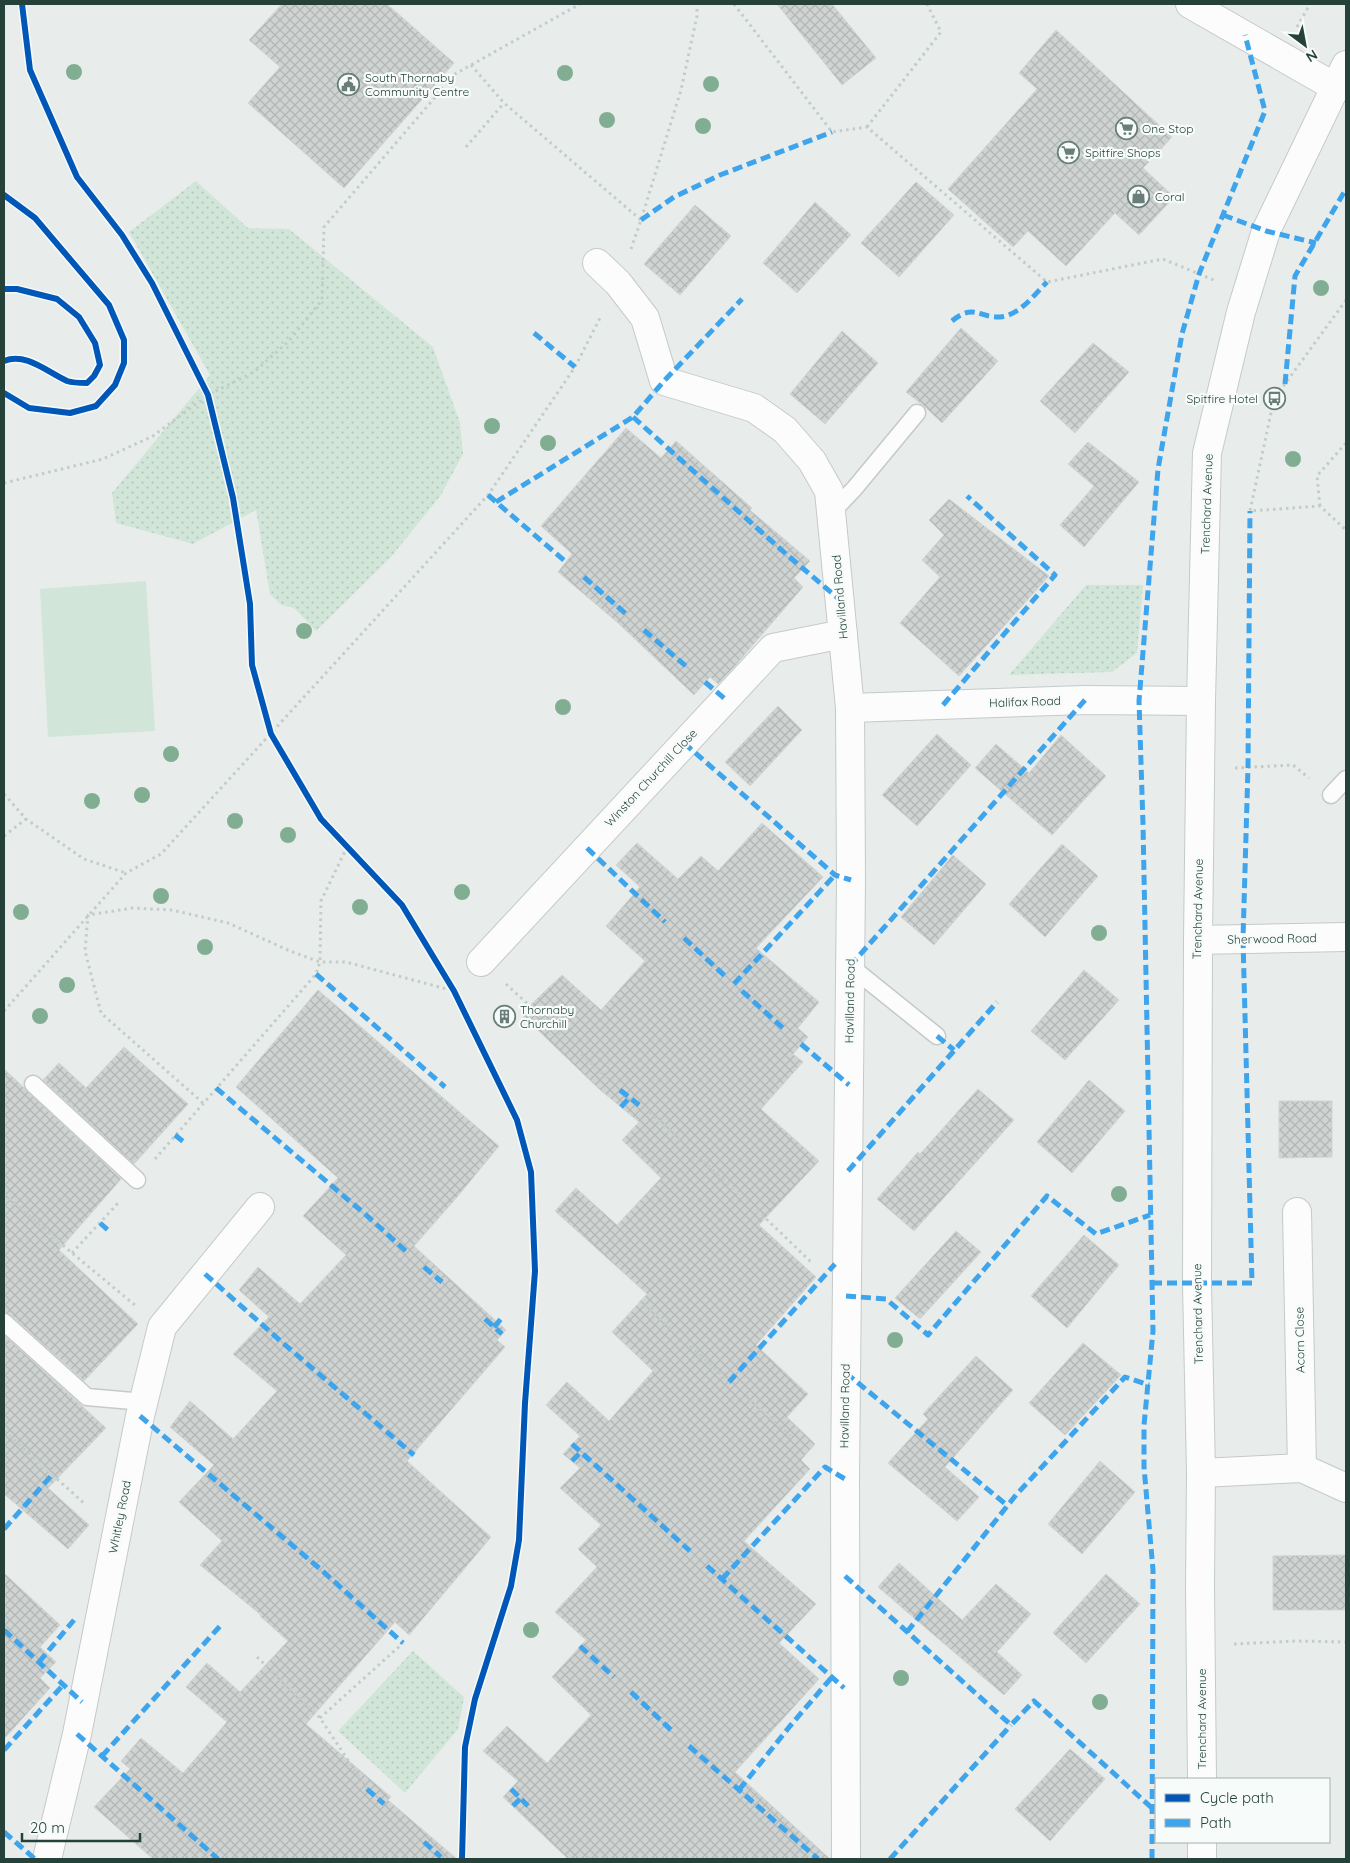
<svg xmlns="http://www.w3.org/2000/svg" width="1350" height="1863" viewBox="0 0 1350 1863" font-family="Quicksand,sans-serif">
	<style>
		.green { fill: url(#green-dots) }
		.pitch { fill: #d1e6d8 }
		.building { fill: url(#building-cross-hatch); stroke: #d1d6d4 }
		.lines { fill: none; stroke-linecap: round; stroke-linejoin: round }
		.lane-casing { stroke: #c5cac8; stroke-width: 19 }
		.street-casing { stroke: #c5cac8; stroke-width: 30 }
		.secondary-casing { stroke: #c3cbc8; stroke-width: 30 }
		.path { stroke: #c3ccca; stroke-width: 3; stroke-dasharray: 2.5 4; stroke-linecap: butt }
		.lane { stroke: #fcfcfc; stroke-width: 16 }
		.street { stroke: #fcfcfc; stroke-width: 28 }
		.secondary { stroke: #fcfcfc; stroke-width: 28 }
		.quiet { stroke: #3ea4ec; stroke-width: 5; stroke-dasharray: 10 5; stroke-linecap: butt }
		.cycleway-casing { stroke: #f7fbf9; stroke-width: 9 }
		.cycleway { stroke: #0057b8; stroke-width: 6 }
		.tree { fill: #81ae93 }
		.labels { text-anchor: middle; stroke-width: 4.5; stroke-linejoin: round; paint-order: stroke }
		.poi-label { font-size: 12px; fill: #24423a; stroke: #f7fbf9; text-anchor: start }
		.street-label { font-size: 12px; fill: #24423a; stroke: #f7fbf9 }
	</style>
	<defs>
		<pattern id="green-dots" width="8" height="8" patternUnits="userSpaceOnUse" patternTransform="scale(1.25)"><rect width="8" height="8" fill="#d1e6d8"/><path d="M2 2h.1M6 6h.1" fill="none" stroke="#b3c6ba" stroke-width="1.8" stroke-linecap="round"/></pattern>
		<pattern id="building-cross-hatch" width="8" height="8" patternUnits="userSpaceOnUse" patternTransform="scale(1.25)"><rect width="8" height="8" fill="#cfd4d2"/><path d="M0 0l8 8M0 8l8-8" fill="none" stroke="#b2b7b5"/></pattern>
	</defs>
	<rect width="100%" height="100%" fill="#e8edeb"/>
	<!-- green -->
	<g class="green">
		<polygon points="196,181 248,228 289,229 433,347 460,423 463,454 441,495 391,557 316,631 294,608 281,605 270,594 256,510 193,544 116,523 112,493 210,375 129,232"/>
		<polygon points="1086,585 1143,585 1137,653 1112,672 1009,675"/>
		<polygon points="413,1651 464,1697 458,1729 405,1793 338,1731"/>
	</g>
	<!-- pitch -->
	<polygon class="pitch" points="146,581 155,731 48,737 40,589"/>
	<!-- building -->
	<g class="building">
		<polygon points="282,4 387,4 454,63 344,188 248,103 280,67 249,40"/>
		<polygon points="777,4 832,4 876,58 842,85"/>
		<polygon points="1056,30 1172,137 1143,168 1174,197 1139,235 1115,213 1066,266 1028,231 1013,247 948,189 1037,89 1019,73"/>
		<polygon points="916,182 954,215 899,277 861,243"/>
		<polygon points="815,202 851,235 797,293 763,263"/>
		<polygon points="695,205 731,236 680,295 644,264"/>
		<polygon points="961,328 998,361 942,423 924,406 906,392"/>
		<polygon points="842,331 878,363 825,424 790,394"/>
		<polygon points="1093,343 1129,372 1075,433 1040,401"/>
		<polygon points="626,428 661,458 676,441 752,508 750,510 810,561 794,578 803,587 734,667 718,684 710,677 694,695 618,623 558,572 572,554 541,526"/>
		<polygon points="1088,442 1139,482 1084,547 1060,525 1094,486 1068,464"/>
		<polygon points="949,499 1049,576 959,676 900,623 940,577 922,560 944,535 929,520"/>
		<polygon points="778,706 802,730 750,786 725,762"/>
		<polygon points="937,734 971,765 917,826 882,795"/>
		<polygon points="1061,735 1106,776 1052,835 975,768 996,744 1029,773"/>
		<polygon points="762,823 823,877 756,948 819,1002 798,1028 808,1037 793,1054 803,1062 761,1109 819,1161 759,1225 816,1277 756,1345 808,1394 787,1417 815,1444 801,1460 810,1469 744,1541 816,1604 779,1643 819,1679 735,1772 830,1859 568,1859 503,1797 518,1781 483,1751 507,1726 547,1763 591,1715 552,1677 586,1640 555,1612 597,1567 578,1549 601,1525 560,1488 580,1468 563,1454 580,1436 546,1405 567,1382 609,1421 653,1371 612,1332 647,1294 555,1211 576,1188 617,1225 661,1178 622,1140 639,1122 599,1089 521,1014 562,975 601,1010 645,961 606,926 640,887 616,865 637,843 678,879 701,856 718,871"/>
		<polygon points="1062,844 1098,876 1045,937 1009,904"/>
		<polygon points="953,855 986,884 934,945 901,917"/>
		<polygon points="1084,970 1119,1000 1065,1060 1031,1031"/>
		<polygon points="318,990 499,1146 458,1196 414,1246 506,1330 497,1340 505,1347 407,1461 491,1537 409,1635 395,1622 306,1724 391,1797 388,1800 457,1859 153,1859 94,1807 130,1769 121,1761 141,1738 183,1773 227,1722 186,1687 207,1663 240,1692 288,1641 260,1616 261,1615 200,1565 222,1541 179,1502 214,1465 170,1427 190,1401 233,1439 277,1391 233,1354 269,1317 239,1290 258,1267 300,1304 346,1255 303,1216 338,1178 236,1087"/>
		<polygon points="124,1047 188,1104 134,1164 43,1080 59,1063 86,1088"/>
		<polygon points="4,1069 121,1179 59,1250 138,1324 84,1381 11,1315 4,1312"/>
		<polygon points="1089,1080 1125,1111 1072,1173 1037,1142"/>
		<polygon points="978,1089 1014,1120 914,1231 877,1199 918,1152 920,1154"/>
		<polygon points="1279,1101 1332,1101 1332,1157 1279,1158"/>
		<polygon points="956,1231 981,1252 920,1319 895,1298"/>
		<polygon points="1084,1235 1119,1265 1067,1328 1031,1296"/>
		<polygon points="4,1335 106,1428 48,1488 89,1525 68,1549 4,1494"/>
		<polygon points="1083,1343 1121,1375 1065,1435 1029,1403"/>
		<polygon points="976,1356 1013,1390 945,1467 979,1497 957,1521 888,1463 928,1419 923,1414"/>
		<polygon points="1100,1461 1135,1492 1082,1554 1048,1524"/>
		<polygon points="1346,1555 1346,1610 1273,1610 1273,1556"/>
		<polygon points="899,1563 962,1620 996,1584 1031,1614 997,1652 1022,1675 1004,1695 878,1587"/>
		<polygon points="4,1573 60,1625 40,1647 56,1662 40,1678 50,1688 4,1739"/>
		<polygon points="1106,1574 1140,1604 1086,1663 1053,1633"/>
		<polygon points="1070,1749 1105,1779 1050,1841 1015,1809"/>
	</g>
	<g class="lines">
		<defs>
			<g id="lane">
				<polyline points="832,512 854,489 917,413"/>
				<polyline points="1331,795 1346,779"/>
				<polyline points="850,966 937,1036"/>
				<polyline points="33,1084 137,1180"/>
				<polyline points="4,1322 87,1397 144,1402"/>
			</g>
			<g id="street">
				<polyline points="1190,4 1335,87"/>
				<polyline points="597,263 618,283 645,318 664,381 754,408 785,430 812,461 829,491 850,708 851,880 845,1479 846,1859"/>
				<polyline points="850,708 1085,700 1201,701"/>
				<polyline points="1198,940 1346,937"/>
				<polyline points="481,962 773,648 843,634"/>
				<polyline points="1302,1468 1346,1488"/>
				<polyline points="1201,1473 1302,1468 1297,1212"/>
				<polyline points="47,1859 77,1734 140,1416 162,1327 260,1207"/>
			</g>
			<g id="secondary">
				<polyline points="1202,1779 1200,1587 1201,1473 1197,1284 1198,940 1201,701 1207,453 1241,312 1266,231 1346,65"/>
				<polyline points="1202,1842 1202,1859"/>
			</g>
		</defs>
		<!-- lane casing -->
		<use href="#lane" class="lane-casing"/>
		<!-- street casing -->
		<use href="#street" class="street-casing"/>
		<!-- secondary casing -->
		<use href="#secondary" class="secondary-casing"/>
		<!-- path -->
		<g class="path">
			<polyline points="734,4 832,132 867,127 1047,282 1163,259 1216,281"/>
			<polyline points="1297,27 1310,4"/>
			<polyline points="471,65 504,103 641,220"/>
			<polyline points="867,127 941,32 927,4"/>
			<polyline points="466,147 504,103"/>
			<polyline points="631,249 641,220 681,90 697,16 697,4"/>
			<polyline points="1346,300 1274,399 1250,511 1320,506 1346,530"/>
			<polyline points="4,483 103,459 153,436 208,395 254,372 289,341 322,300 324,227 455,74 580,4"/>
			<polyline points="1320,506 1317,476 1346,443"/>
			<polyline points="1235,768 1293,765 1309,778"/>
			<polyline points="4,794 26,819 84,859 126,873"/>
			<polyline points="4,836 26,819"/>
			<polyline points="506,984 562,1036"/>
			<polyline points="4,1011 126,873 161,854 488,495 575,367 601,316"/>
			<polyline points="581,1054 610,1080"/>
			<polyline points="203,1103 101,1013 85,951 88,915 133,908 172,910 228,923 290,951 320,962 346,962 454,991 459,986"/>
			<polyline points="649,1112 682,1142"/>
			<polyline points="698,1157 740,1195"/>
			<polyline points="155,1159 316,974 320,962 321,901 347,847"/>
			<polyline points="4,1194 72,1253 136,1306"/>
			<polyline points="757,1210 810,1261 814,1261"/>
			<polyline points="72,1253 119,1202"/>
			<polyline points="640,1301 674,1331"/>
			<polyline points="690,1346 733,1385"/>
			<polyline points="750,1400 792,1437"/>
			<polyline points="4,1431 86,1505"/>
			<polyline points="1234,1644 1296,1641 1346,1642"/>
			<polyline points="257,1657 320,1718 367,1789"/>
			<polyline points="320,1718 403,1643"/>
			<polyline points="589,1857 591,1859"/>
		</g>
		<!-- lane -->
		<use href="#lane" class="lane"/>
		<!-- street -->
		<use href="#street" class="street"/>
		<!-- secondary -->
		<use href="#secondary" class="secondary"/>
		<!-- quiet -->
		<g class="quiet">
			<polyline points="1223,215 1266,231 1316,243"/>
			<polyline points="641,220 674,197 720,175 832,132"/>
			<path d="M952 321C974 303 979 318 1000 317 1020 315 1034 295 1047 282"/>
			<polyline points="534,333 575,367"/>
			<polyline points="1285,384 1295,276 1346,189"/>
			<polyline points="633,417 786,554 840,600"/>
			<polyline points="488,495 566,562"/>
			<polyline points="496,502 633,417 664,381 742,299"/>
			<polyline points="584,577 626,614"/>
			<polyline points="644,630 687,667"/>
			<polyline points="705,682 725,699"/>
			<polyline points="943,705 1055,575 967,496"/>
			<polyline points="684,743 835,875 851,880"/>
			<polyline points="587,848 665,922"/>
			<polyline points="684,938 725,976"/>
			<polyline points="850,966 1085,700"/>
			<polyline points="316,974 445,1087"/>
			<polyline points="734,984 835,875"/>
			<polyline points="742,991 784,1029"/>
			<polyline points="937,1036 954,1050"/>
			<polyline points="801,1044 849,1085"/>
			<polyline points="216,1088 365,1214 408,1253"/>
			<polyline points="620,1090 639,1105"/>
			<polyline points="621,1107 630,1097"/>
			<polyline points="175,1135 185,1143"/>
			<polyline points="848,1171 997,1002"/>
			<polyline points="100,1223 109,1231"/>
			<polyline points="424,1267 442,1282"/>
			<polyline points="205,1274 284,1344 414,1455"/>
			<polyline points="1152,1283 1252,1283 1243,939 1248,767 1250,511"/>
			<polyline points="846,1296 886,1299 928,1335 1047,1196 1096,1234 1150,1215"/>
			<polyline points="485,1319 502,1334"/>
			<polyline points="494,1327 501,1319"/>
			<polyline points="846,1373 1008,1506"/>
			<polyline points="729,1382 835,1264"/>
			<polyline points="140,1416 319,1568 403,1643"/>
			<polyline points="572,1444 690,1551"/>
			<polyline points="572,1461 581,1452"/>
			<polyline points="4,1529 52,1475"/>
			<polyline points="707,1566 844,1688"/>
			<polyline points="845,1576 1011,1725 1034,1701 1153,1809"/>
			<polyline points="722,1579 825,1467 845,1479"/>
			<polyline points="4,1630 82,1702"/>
			<polyline points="907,1632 1016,1495 1125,1377 1149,1385"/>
			<polyline points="580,1646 614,1677"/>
			<polyline points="39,1662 74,1620"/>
			<polyline points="631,1692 671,1730"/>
			<polyline points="77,1734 218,1859"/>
			<polyline points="689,1746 818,1859"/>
			<polyline points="4,1750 64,1684"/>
			<polyline points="102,1756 221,1625"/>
			<polyline points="367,1789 384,1804"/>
			<polyline points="511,1789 528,1806"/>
			<polyline points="739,1790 790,1726 832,1677"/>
			<polyline points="513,1806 521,1798"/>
			<polyline points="4,1832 35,1859"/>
			<polyline points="424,1842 441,1857"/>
			<polyline points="890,1859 1011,1725"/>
			<polyline points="1152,1859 1153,1570 1144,1467 1144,1425 1153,1331 1143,824 1139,701 1158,469 1182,334 1199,274 1265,111 1245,35"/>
		</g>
		<defs>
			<g id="cycleway">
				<polyline points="22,4 30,70 77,177 122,235 152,283 208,395 233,498 250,604 252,665 271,734 321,819 402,905 454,991 517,1120 531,1172 535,1271 525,1403 519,1540 511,1586 475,1699 465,1747 462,1859"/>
				<polyline points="4,195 35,218 109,305 124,340 124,363 115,385 96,406 70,413 29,408 4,393"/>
				<path d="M4 289H17L57 299 79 317 95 343 100 365 94 376 87 383C80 383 73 383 67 381 47 372 26 352 4 361"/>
			</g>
		</defs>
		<!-- cycleway casing -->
		<use href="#cycleway" class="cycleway-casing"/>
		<!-- cycleway -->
		<use href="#cycleway" class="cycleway"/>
	</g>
	<!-- trees -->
	<g class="tree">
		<circle cx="74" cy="72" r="8"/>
		<circle cx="565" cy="73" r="8"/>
		<circle cx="711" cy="84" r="8"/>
		<circle cx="607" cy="120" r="8"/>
		<circle cx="703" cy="126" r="8"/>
		<circle cx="1321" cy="288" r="8"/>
		<circle cx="492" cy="426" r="8"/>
		<circle cx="548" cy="443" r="8"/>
		<circle cx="1293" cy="459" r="8"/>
		<circle cx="304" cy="631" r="8"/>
		<circle cx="563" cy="707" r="8"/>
		<circle cx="171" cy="754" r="8"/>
		<circle cx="142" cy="795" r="8"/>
		<circle cx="92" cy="801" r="8"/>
		<circle cx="235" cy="821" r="8"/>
		<circle cx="288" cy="835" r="8"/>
		<circle cx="462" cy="892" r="8"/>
		<circle cx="161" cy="896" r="8"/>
		<circle cx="360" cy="907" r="8"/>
		<circle cx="21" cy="912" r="8"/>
		<circle cx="1099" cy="933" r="8"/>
		<circle cx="205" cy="947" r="8"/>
		<circle cx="67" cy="985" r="8"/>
		<circle cx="40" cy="1016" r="8"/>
		<circle cx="1119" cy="1194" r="8"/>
		<circle cx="895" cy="1340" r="8"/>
		<circle cx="531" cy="1630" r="8"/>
		<circle cx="901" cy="1678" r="8"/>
		<circle cx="1100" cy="1702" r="8"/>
	</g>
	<!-- icons -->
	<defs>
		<symbol id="civic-ring" viewBox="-11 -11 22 22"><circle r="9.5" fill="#f7fbf9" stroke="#697e78" stroke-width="1.5"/><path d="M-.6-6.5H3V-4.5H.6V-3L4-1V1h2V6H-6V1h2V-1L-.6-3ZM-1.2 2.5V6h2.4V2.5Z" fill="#697e78"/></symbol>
		<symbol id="supermarket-ring" viewBox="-11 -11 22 22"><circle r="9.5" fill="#f7fbf9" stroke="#697e78" stroke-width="1.5"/><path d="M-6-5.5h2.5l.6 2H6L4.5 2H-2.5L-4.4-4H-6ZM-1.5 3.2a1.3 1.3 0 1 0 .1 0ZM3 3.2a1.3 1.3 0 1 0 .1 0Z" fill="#697e78"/></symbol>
		<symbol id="shop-ring" viewBox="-11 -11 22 22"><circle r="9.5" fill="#f7fbf9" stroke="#697e78" stroke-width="1.5"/><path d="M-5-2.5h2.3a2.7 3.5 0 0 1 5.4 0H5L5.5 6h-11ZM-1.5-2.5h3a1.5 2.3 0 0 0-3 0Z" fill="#697e78"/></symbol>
		<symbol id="bus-ring" viewBox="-11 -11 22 22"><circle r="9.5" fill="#f7fbf9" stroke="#697e78" stroke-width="1.5"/><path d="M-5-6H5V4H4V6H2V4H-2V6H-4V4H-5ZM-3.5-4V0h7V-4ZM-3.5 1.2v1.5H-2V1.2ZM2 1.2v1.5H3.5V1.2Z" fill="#697e78"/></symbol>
		<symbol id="building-ring" viewBox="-11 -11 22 22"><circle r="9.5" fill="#f7fbf9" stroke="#697e78" stroke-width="1.5"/><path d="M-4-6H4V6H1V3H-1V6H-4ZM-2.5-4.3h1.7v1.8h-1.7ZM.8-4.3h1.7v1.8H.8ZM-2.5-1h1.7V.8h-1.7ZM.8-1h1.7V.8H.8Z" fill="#697e78"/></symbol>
	</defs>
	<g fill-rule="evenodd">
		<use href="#civic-ring" x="336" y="72" width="25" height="25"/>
		<use href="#supermarket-ring" x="1114" y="116" width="25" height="25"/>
		<use href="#supermarket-ring" x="1056" y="140" width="25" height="25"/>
		<use href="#shop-ring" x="1126" y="184" width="25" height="25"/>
		<use href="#bus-ring" x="1262" y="386" width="25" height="25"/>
		<use href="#building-ring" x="492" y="1004" width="25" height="25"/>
	</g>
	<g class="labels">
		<!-- poi labels -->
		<g class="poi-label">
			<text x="365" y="82">South Thornaby<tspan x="365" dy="14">Community Centre</tspan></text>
			<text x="1142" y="133">One Stop</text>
			<text x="1085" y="157">Spitfire Shops</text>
			<text x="1155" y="201">Coral</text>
			<text x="1258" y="403" text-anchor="end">Spitfire Hotel</text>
			<text x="520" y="1014">Thornaby<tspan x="520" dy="14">Churchill</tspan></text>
		</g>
		<!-- street labels -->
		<g class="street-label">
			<text transform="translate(1207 504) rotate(-88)" y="4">Trenchard Avenue</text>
			<text transform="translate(840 597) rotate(-95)" y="4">Havilland Road</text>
			<text transform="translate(1025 702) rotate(-2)" y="4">Halifax Road</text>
			<text transform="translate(651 778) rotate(-47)" y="4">Winston Churchill Close</text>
			<text transform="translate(1198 909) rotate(-89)" y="4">Trenchard Avenue</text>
			<text transform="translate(1272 939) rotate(-1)" y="4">Sherwood Road</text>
			<text transform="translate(850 1001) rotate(-89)" y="4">Havilland Road</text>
			<text transform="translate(1198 1314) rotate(-91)" y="4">Trenchard Avenue</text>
			<text transform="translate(1300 1340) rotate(-91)" y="4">Acorn Close</text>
			<text transform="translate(845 1406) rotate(-89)" y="4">Havilland Road</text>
			<text transform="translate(120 1517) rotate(-79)" y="4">Whitley Road</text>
			<text transform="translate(1202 1719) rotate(-90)" y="4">Trenchard Avenue</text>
		</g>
	</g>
	<!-- border -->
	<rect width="1350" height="1863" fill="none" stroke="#24423a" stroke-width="10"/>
	<!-- legend -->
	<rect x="1155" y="1778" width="175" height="65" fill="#f7fbf9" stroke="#a3b1ad"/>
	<rect x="1165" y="1794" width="25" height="8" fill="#0057b8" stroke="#a3b1ad"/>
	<text x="1200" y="1803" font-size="15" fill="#24423a">Cycle path</text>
	<rect x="1165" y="1819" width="25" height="8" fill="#3ea4ec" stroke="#a3b1ad"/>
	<text x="1200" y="1828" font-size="15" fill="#24423a">Path</text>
	<!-- north arrow -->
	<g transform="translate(1305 45) rotate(148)" stroke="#f7fbf9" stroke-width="4" paint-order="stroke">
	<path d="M0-4L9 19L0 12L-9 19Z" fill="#24423a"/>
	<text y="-8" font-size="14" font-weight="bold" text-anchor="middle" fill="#24423a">N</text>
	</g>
	<!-- scale -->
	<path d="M22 1833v8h118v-8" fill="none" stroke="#24423a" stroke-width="2.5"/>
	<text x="30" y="1833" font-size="15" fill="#24423a" stroke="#f7fbf9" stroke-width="4" paint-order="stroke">20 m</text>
</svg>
